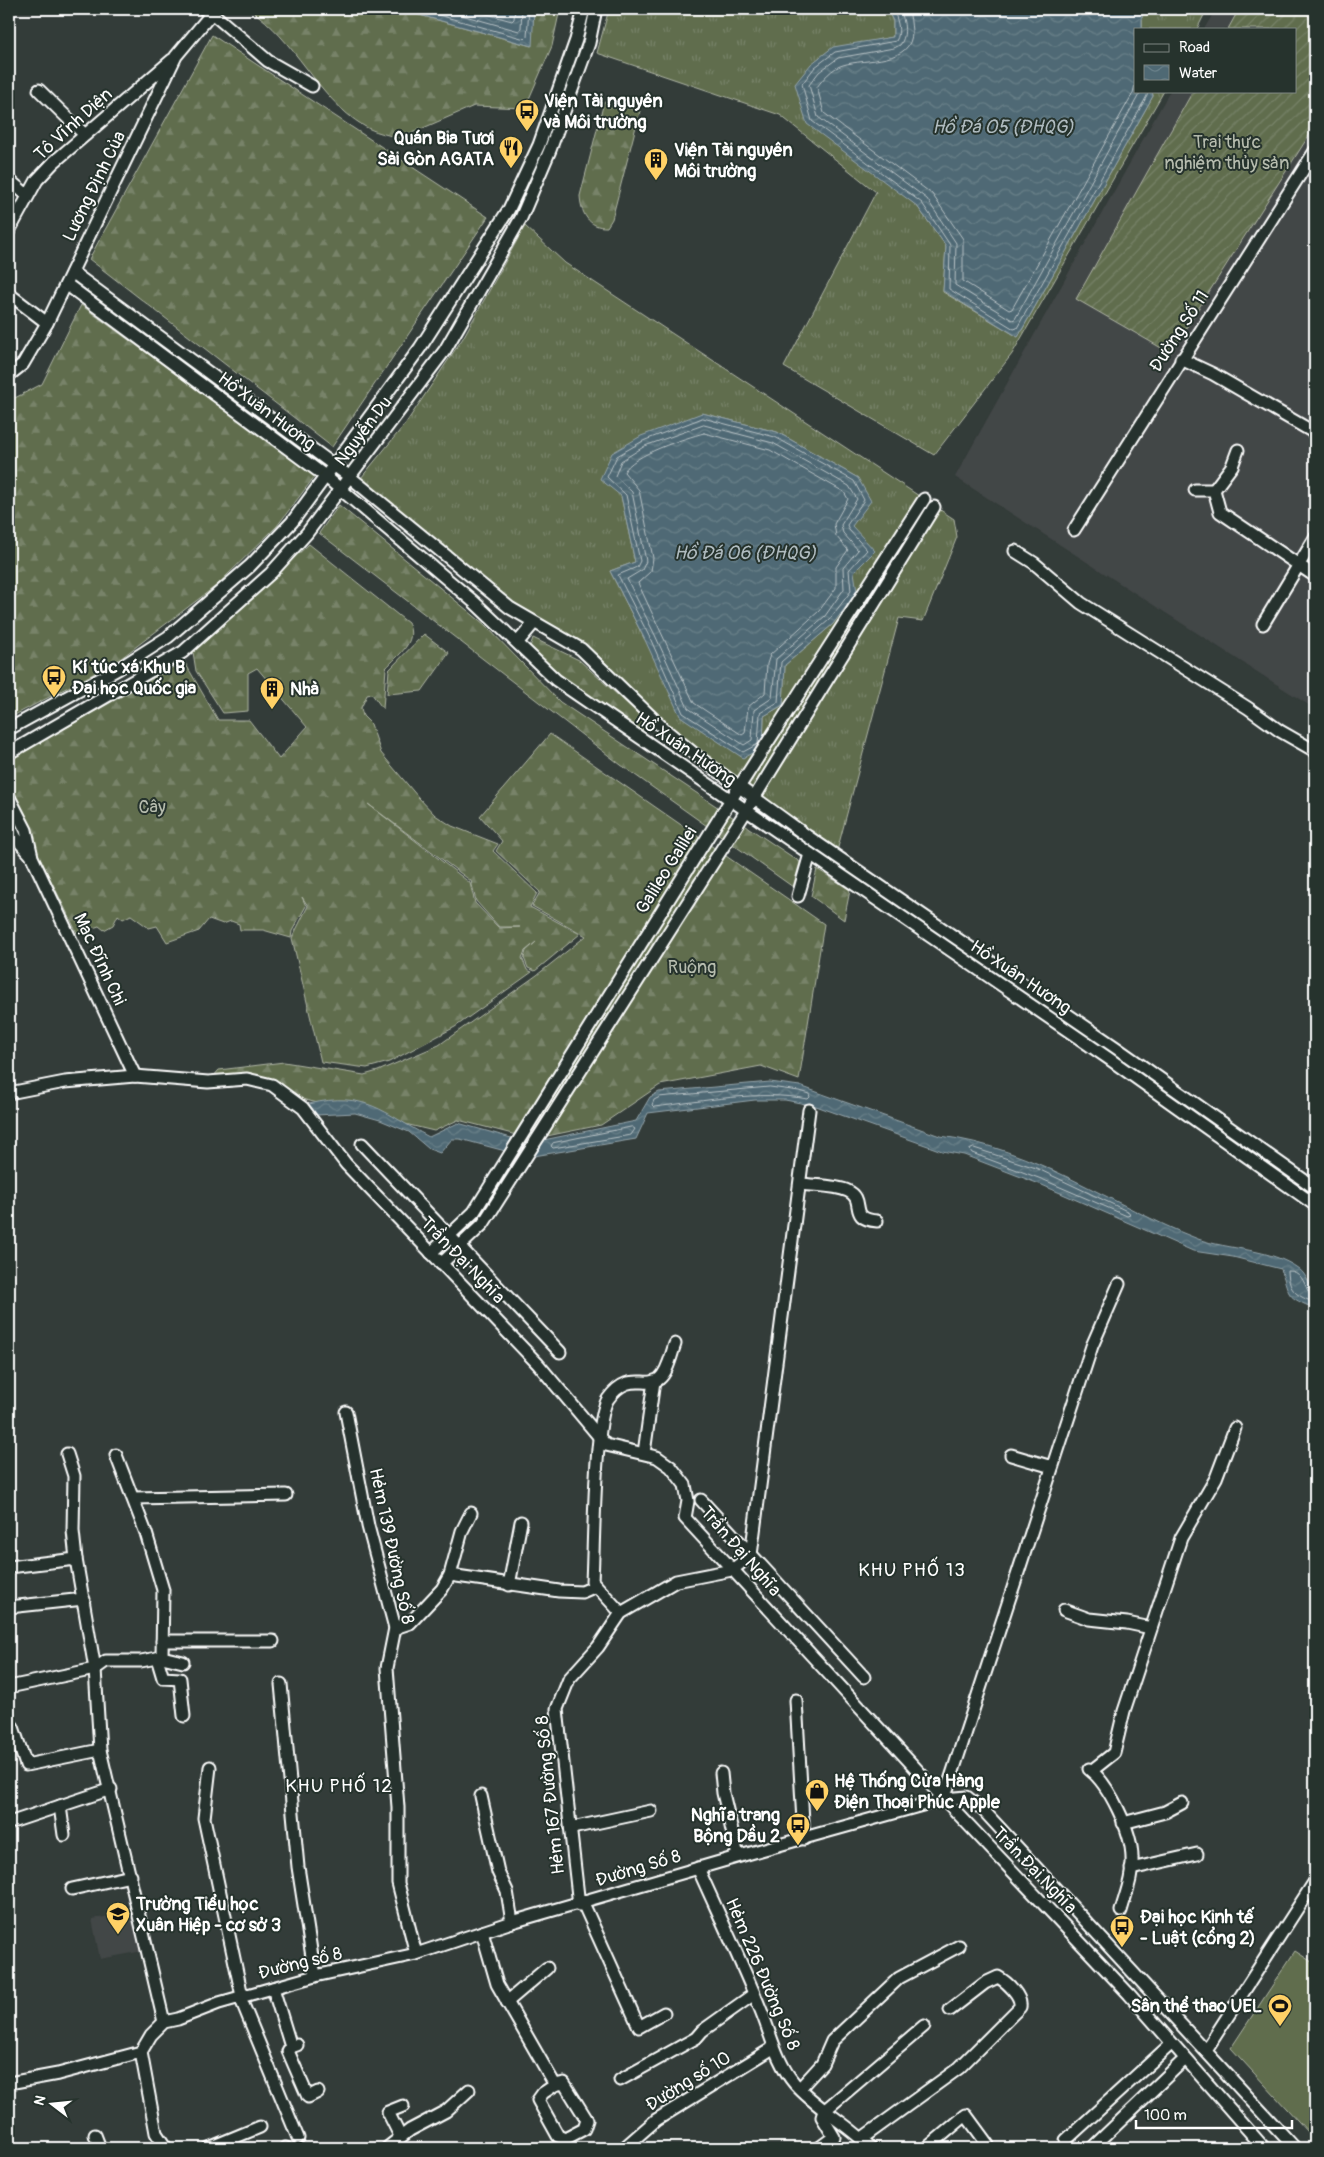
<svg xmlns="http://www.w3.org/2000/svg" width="1324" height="2157" viewBox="0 0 1324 2157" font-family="Pangolin,sans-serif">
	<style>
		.built { fill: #434647 }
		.grass { fill: url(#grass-tufts); stroke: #b0b6a6; fill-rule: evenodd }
		.forest { fill: url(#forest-firs); stroke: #b0b6a6; fill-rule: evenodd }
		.garden { fill: url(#garden-furrows); stroke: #b0b6a6 }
		.pitch { fill: #606d4e; stroke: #b0b6a6 }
		.water { fill: url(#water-waves); stroke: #95a5ac }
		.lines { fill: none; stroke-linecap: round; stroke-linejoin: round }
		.shore { stroke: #b9c3c7; stroke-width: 1 }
		.minor-casing { stroke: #fff; stroke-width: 15 }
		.minor { stroke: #26332d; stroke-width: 11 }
		.labels { text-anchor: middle; stroke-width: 4; stroke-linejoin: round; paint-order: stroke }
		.poi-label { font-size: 18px; font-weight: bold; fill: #fff; stroke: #26332d; text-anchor: start }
		.street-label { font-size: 18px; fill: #fff; stroke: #26332d }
		.park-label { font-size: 18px; fill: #b7bdaf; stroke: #26332d }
		.water-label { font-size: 19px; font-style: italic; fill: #b0bcc0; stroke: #26332d }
		.neighbourhood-label { font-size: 19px; letter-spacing: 1px; fill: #fff; stroke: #26332d }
	</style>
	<defs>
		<pattern id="grass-tufts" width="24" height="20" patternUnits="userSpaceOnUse" patternTransform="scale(1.25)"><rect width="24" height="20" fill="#606d4e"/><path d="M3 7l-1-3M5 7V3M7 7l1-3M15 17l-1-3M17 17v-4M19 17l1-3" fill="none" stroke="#788369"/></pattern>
		<pattern id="forest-firs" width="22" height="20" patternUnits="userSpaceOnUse" patternTransform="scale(1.25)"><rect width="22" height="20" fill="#606d4e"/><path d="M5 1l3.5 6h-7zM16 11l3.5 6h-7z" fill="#788369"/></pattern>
		<pattern id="garden-furrows" width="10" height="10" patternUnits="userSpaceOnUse" patternTransform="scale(1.25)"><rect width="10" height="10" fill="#606d4e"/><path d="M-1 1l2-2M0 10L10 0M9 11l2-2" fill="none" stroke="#788369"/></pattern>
		<pattern id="water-waves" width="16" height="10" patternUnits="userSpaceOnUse" patternTransform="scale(1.25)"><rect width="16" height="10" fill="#4f6974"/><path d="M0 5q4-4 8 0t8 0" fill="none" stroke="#698089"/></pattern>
	</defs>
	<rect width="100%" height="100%" fill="#333c39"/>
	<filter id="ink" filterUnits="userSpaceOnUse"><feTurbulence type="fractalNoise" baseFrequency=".02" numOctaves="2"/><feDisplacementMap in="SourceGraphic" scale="10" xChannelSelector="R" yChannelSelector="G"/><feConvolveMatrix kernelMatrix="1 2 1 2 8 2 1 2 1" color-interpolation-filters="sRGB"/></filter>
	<g filter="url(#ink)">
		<!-- built -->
		<g class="built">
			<polygon points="1216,9 1315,9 1315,709 955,477 1170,91 1295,91 1295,29 1204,29"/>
			<polygon points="135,1912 143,1951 100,1959 92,1919"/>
		</g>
		<!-- grass -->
		<g class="grass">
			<polygon points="609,9 887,9 893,21 893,37 876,40 898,190 917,206 946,246 943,292 1018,337 1153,96 1152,91 1164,91 1012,354 934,455 784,367 876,192 780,115 597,53"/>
			<polygon points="1147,9 1207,9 1197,29 1142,29 1142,16"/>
			<path d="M525 226 565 263 954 519 957 537 923 621 899 618 837 851 738 781 662 721 599 656 521 616 363 488 361 478 406 423 463 338ZM702 413 777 432 858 478 852 526 854 572 833 624 785 665 783 705 764 716 763 747 645 640 610 571 635 562 621 496Z"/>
		</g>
		<!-- forest -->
		<g class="forest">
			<path d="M249 9H398L531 46 534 9H560L552 46 525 108 474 106 400 138C388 135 374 132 364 126 316 97 296 39 249 9Z"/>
			<polygon points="212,35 488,217 332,447 89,259"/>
			<path d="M604 102 640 111 612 219 607 227C588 228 581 212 580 196Z"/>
			<polygon points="81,305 315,476 277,526 217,585 116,662 9,718 9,401 42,384"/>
			<polygon points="339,505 484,624 560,702 800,862 793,887 621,765 319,533"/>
			<path d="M309 544 408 623C418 642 398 655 386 668L383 709 372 694 367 695 361 708 363 716 371 724 381 753 418 797 435 815 452 826 498 844 493 851 537 893 530 907 580 934 535 971 528 968 524 958 526 951 536 942 525 951 522 958 527 970 532 972 455 1027 389 1062 367 1068 321 1062 292 938 308 906 302 897 306 906 292 931 291 938 263 930H240L239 924 231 921 223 924 209 919 199 931 167 942 157 926 149 928 131 915 123 919 118 915 113 925 104 930 99 926 77 933 9 795V760L184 661 218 720H249L279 759 307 727 257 668 248 673V711L223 713 196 671 193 652ZM368 804 471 881 476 901 499 927H520L499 928 475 903 470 883Z"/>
			<polygon points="424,634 449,653 422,691 387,694 389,670"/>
			<polygon points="533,638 579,660 642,717 645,721 644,729 638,731 586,699 529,650"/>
			<path d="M550 734 824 924 799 1080 761 1066 660 1085 601 1125 532 1139 458 1120 434 1131 293 1097C260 1068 254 1074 212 1078L219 1070 284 1062 364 1075 378 1071 439 1045 537 975 586 936 532 906 540 892 496 851 502 841 480 816Z"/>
			<polygon points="817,869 850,890 844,920 811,896"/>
		</g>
		<!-- garden -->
		<polygon class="garden" points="1239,9 1315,9 1315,126 1170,353 1076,299 1193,91 1295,91 1295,29 1228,29"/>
		<!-- pitch -->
		<polygon class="pitch" points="1295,1951 1315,1964 1315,2130 1309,2133 1231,2048"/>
		<!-- water -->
		<g class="water">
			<polygon points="398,9 534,9 532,46"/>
			<polygon points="887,9 1147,9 1142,16 1142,29 1135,29 1135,91 1152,91 1153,96 1018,337 943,291 946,246 917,206 807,124 795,84 811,64 833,47 893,37 893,21"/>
			<polygon points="702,413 777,432 858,478 871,501 852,526 875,551 854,572 857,592 833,624 785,665 783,705 764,716 763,747 743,758 680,716 645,640 610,571 635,562 621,496 600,479 612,453 641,436"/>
			<path d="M770 1082 800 1086 940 1136C1034 1147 1112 1206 1198 1239 1228 1250 1271 1248 1299 1269 1307 1275 1308 1285 1315 1289V1309C1285 1295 1291 1299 1281 1269L1233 1257 1193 1251 1042 1185 964 1155 942 1151 816 1106 785 1100H755L648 1113 636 1139 528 1157 460 1139H452L440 1153 429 1149 409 1132 380 1120 355 1113 316 1115 309 1104C366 1090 383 1113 429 1137L458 1123 529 1143 636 1121 650 1097 659 1092Z"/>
		</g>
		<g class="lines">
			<!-- shore -->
			<g class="shore">
				<polyline points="417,9 525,39 527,37 529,9"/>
				<polyline points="440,9 519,31 521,28 522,9"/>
				<polyline points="468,9 512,21 514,19 515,9"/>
				<path d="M893 9C897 18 902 32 896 41L835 52 815 67 802 84 812 121 922 203 950 245 949 289 1014 329 1017 328 1147 96 1148 91"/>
				<path d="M900 9C904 19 908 35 900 45L894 48 838 58 819 72 809 85 818 117 927 199 956 243 955 285 1012 320 1015 319 1141 91"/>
				<path d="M908 9C911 16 911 23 912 31 913 65 865 58 843 65 832 68 823 79 817 87L824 113 932 194 963 239V281L1009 310 1012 309 1133 93 1135 85"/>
				<polygon points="703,418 775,437 854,481 864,500 847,525 849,530 867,550 849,570 851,591 829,620 781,662 778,702 760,713 758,744 743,752 683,713 650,638 618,575 637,567 640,561 626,495 607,477 617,456 643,441"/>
				<polygon points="704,425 773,443 849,486 857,499 841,525 843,533 858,550 843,568 844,589 825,616 776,659 772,698 754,710 752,740 744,745 688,708 655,635 627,579 642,570 646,561 632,492 615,476 621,461 645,446"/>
				<path d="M704 433 770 450 844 492 848 499 834 524 836 536 848 550 836 567V588L819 611 770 655 767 664 765 693 748 707 745 733 742 735 694 703 638 583 651 571 653 558 639 490 624 472C632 455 685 438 704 433Z"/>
				<path d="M770 1087 799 1091 809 1094 810 1097 808 1099C757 1090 706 1101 654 1107L652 1105 654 1100 660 1097Z"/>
				<polygon points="632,1127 635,1129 631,1135 553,1148 551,1146 553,1143"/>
				<polygon points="974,1148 1036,1168 1129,1212 1130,1215 1127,1216 1044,1180 972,1153 970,1150"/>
				<path d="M1315 1293 1308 1291C1304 1282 1300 1270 1288 1271 1289 1293 1297 1295 1315 1303"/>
			</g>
			<defs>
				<g id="minor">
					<polyline points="204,9 212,13 268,61 312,86"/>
					<polyline points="39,90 85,135"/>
					<polyline points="9,180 27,195"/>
					<polyline points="9,231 37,180 54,162 172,60"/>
					<polyline points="72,272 350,477 510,608 581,649 663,728 697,756 807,836 1115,1047 1315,1188"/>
					<polyline points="66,284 325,476 474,602 556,680 1108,1058 1315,1205"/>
					<polyline points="9,294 47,323"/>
					<polyline points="1181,359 1213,374 1315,433"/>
					<polyline points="9,375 23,364 47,323 176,56 212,13"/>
					<polyline points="1195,490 1214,490 1220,512 1315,576"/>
					<polyline points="1214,490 1232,466 1238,450"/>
					<polyline points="1074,530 1315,151"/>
					<polyline points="1015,551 1034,563 1081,603 1248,708 1280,731 1315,751"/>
					<polyline points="1263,624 1315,538"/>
					<polyline points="518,642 534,623"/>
					<polyline points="9,729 118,669 168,637 250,566 292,522 420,348 509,209 539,145 576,40 584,9"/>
					<polyline points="9,753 183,652 271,573 307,533 445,350 521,218 550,150 589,43 596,9"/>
					<polyline points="9,797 26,830 32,857 135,1076"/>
					<polyline points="9,824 16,838 31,855"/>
					<polyline points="798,896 810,854"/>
					<polyline points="9,1093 65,1082 135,1076 208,1082 247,1079 272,1085 303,1108 346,1164 538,1364 606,1445 657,1457 671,1467 685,1485 688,1501 685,1518 944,1799 1129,1994 1264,2148"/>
					<polyline points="362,1144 560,1352"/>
					<path d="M801 1184C815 1186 835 1185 848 1191 867 1200 847 1219 877 1221"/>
					<polyline points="431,1253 474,1212 730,801 924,499"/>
					<polyline points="441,1264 483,1224 746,811 934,507"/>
					<polyline points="346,1412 368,1526 395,1628 387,1668 398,1807 398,1883 416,1954"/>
					<polyline points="644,1453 654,1381"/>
					<polyline points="116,1455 146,1533 163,1590 162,1657"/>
					<polyline points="1011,1455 1052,1467"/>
					<polyline points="133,1498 286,1495"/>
					<polyline points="701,1500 864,1677"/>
					<polyline points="9,1567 76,1559"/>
					<polyline points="450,1575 559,1591 582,1592 596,1586"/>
					<polyline points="509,1585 521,1522"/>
					<polyline points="9,1607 84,1599"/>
					<polyline points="1064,1610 1089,1619 1127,1623 1151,1628"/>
					<path d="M621 1613 592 1581C594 1549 594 1419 608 1399 629 1370 645 1389 659 1379 668 1372 671 1355 675 1344"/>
					<polyline points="395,1628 410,1623 442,1589 450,1575 462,1531 471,1513"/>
					<polyline points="162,1641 273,1641"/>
					<polyline points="157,1658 163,1678 180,1679 184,1716"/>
					<polyline points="281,1684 298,1867 315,1976"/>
					<polyline points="9,1687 95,1669 76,1559 73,1531 74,1476 67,1454"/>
					<polyline points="796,1700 804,1839"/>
					<polyline points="9,1725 13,1727 26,1765 100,1750"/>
					<polyline points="210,1767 204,1818 242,1996"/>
					<polyline points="1095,1768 1114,1753 1124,1711 1181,1538 1216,1478 1235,1428"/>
					<path d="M1089 1769C1109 1784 1132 1832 1132 1858 1133 1876 1126 1893 1121 1911"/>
					<polyline points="721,1773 723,1793 738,1856"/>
					<polyline points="481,1796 498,1872 507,1891 512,1922"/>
					<polyline points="944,1799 1092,1346 1119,1284"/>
					<polyline points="60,1806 64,1835"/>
					<polyline points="9,1823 111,1789"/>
					<polyline points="1123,1823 1165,1812 1182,1803"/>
					<polyline points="572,1828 651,1811"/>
					<path d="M698 1868C719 1915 741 1961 760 2008 771 2034 776 2062 795 2084 817 2109 848 2124 871 2148"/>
					<polyline points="1131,1869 1197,1854"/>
					<polyline points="72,1889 131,1876"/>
					<polyline points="583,1903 639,2027 664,2013"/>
					<polyline points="579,1905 557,1709 569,1679 598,1647 621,1613 676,1581 732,1570 751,1555 809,1110"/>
					<polyline points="482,1932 497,1984 555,2085 564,2083 587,2120 584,2129 565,2139 558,2136 538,2100 543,2093 555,2085"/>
					<polyline points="273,1988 291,2047 297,2045"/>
					<polyline points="240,1997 298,2138"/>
					<polyline points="507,2002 547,1968"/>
					<polyline points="164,2022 100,1750 95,1669 106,1661 141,1661 162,1657 183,1662"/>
					<polyline points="291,2047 288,2051 308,2097 318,2092"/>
					<polyline points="1206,2050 1315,1881"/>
					<polyline points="620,2080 696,2038 702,2031 754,1994"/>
					<polyline points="9,2083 58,2074 141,2052"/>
					<polyline points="800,2088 822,2064 832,2041 899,1978 959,1946"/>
					<polyline points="95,2135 100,2148"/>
					<polyline points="400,2136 388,2112 403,2106"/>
					<path d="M861 2139 959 2068 1020 2007C1022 1996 1007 1982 998 1977L985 1983 950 2010"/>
					<polyline points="1066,2140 1171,2044"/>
					<polyline points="166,2148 156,2133 141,2052 151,2035 164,2022 178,2019 219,2003 315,1976 416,1954 512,1922 761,1850 944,1799 967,1797 983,1810 1295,2148"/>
					<polyline points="209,2148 260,2127"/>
					<polyline points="285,2148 286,2148"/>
					<polyline points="387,2148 410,2130 446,2111 469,2090"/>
					<polyline points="624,2148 656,2120 773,2048"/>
					<polyline points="819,2148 834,2137 822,2117 824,2111 924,2026"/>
					<polyline points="927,2148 966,2115 988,2145"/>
					<polyline points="1092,2148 1185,2059"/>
				</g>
			</defs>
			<!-- minor casing -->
			<use href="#minor" class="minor-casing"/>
			<!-- minor -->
			<use href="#minor" class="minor"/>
		</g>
	</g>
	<!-- icons -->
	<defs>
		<symbol id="bus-pin" viewBox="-11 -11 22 30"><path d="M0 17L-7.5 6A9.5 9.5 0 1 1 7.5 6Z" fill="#ffd166" stroke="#26332d"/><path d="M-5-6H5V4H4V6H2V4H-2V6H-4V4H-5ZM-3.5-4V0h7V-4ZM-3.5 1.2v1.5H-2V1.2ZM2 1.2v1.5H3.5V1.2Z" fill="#111"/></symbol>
		<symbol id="restaurant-pin" viewBox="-11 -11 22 30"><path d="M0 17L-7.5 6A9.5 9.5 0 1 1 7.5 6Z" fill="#ffd166" stroke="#26332d"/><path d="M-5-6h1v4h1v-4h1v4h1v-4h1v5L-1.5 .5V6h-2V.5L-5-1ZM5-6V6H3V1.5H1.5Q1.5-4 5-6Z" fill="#111"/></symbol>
		<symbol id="building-pin" viewBox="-11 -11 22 30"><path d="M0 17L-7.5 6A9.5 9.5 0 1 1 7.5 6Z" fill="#ffd166" stroke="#26332d"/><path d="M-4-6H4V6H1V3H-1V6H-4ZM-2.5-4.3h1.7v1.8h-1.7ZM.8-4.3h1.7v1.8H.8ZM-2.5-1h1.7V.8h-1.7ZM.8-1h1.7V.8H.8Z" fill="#111"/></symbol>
		<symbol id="shop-pin" viewBox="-11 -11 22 30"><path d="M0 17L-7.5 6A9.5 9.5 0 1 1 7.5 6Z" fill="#ffd166" stroke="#26332d"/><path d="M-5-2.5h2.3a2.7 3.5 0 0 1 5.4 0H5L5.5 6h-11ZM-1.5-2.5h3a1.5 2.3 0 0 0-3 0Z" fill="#111"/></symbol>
		<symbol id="school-pin" viewBox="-11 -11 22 30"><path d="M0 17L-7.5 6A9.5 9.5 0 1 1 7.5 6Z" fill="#ffd166" stroke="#26332d"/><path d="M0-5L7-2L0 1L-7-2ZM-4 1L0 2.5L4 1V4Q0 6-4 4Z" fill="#111"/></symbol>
		<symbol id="stadium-pin" viewBox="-11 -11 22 30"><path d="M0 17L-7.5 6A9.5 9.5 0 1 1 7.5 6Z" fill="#ffd166" stroke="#26332d"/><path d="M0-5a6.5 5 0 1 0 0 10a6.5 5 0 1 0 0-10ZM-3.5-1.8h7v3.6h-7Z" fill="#111"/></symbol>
	</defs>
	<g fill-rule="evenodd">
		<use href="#bus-pin" x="513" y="97" width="28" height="38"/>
		<use href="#restaurant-pin" x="497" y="134" width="28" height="38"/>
		<use href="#building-pin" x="642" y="146" width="28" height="38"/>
		<use href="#bus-pin" x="40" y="663" width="28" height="38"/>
		<use href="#building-pin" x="258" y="675" width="28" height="38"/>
		<use href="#shop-pin" x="803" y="1777" width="28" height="38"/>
		<use href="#bus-pin" x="784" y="1811" width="28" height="38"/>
		<use href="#school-pin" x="104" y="1900" width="28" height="38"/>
		<use href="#bus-pin" x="1108" y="1913" width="28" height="38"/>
		<use href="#stadium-pin" x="1266" y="1992" width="28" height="38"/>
	</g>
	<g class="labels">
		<!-- poi labels -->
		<g class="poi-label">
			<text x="544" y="107">Viện Tài nguyên<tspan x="544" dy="21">và Môi trường</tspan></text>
			<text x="494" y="144" text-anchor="end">Quán Bia Tươi<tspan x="494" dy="21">Sài Gòn AGATA</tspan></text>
			<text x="674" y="156">Viện Tài nguyên<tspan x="674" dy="21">Môi trường</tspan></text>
			<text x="72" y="673">Kí túc xá Khu B<tspan x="72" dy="21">Đại học Quốc gia</tspan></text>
			<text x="290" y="695">Nhà</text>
			<text x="834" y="1787">Hệ Thống Cửa Hàng<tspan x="834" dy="21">Điện Thoại Phúc Apple</tspan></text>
			<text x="780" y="1821" text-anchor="end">Nghĩa trang<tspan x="780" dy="21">Bộng Dầu 2</tspan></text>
			<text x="136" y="1910">Trường Tiểu học<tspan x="136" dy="21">Xuân Hiệp - cơ sở 3</tspan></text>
			<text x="1140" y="1923">Đại học Kinh tế<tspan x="1140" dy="21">- Luật (cổng 2)</tspan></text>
			<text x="1262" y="2012" text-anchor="end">Sân thể thao UEL</text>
		</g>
		<!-- street labels -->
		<g class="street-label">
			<text transform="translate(73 124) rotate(-42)" y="6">Tô Vĩnh Diện</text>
			<text transform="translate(94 186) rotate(-64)" y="6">Lương Định Của</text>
			<text transform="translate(1179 331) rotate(-57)" y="6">Đường Số 11</text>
			<text transform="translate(267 411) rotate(37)" y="6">Hồ Xuân Hương</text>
			<text transform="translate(363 431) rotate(-53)" y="6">Nguyễn Du</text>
			<text transform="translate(686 749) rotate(34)" y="6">Hồ Xuân Hương</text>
			<text transform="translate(666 870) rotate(-58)" y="6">Galileo Galilei</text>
			<text transform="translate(100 959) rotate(65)" y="6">Mạc Đĩnh Chi</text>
			<text transform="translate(1021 977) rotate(34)" y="6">Hồ Xuân Hương</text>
			<text transform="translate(463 1260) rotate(46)" y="6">Trần Đại Nghĩa</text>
			<text transform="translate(392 1546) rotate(78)" y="6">Hẻm 139 Đường Số 8</text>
			<text transform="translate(741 1551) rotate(49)" y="6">Trần Đại Nghĩa</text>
			<text transform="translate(550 1795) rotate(-96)" y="6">Hẻm 167 Đường Số 8</text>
			<text transform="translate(638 1868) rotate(-17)" y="6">Đường Số 8</text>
			<text transform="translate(1035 1870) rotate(46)" y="6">Trần Đại Nghĩa</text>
			<text transform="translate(300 1963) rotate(-14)" y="6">Đường số 8</text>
			<text transform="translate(763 1974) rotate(67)" y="6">Hẻm 226 Đường Số 8</text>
			<text transform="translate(688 2081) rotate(-32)" y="6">Đường số 10</text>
		</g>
		<!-- park labels -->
		<g class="park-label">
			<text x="1227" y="148">Trại thực<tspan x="1227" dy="21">nghiệm thủy sản</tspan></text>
			<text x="152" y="813">Cây</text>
			<text x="692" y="973">Ruộng</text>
		</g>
		<!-- water labels -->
		<g class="water-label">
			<text x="1003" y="133">Hồ Đá 05 (ĐHQG)</text>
			<text x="745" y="559">Hồ Đá 06 (ĐHQG)</text>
		</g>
		<!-- neighbourhood labels -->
		<g class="neighbourhood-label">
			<text x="912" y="1576">KHU PHỐ 13</text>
			<text x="339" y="1792">KHU PHỐ 12</text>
		</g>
	</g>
	<!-- margin -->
	<rect width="1324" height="2157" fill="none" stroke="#26332d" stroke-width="30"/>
	<rect x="15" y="15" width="1294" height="2127" fill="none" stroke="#fff" stroke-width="2" filter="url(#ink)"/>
	<!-- legend -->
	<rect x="1134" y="28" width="162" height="65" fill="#26332d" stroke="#7d8581"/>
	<rect x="1144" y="44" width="25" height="8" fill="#26332d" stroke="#7d8581"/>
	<text x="1179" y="52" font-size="15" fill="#ffffff">Road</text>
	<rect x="1144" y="65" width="25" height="15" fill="url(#water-waves)" stroke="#7d8581"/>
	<text x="1179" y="78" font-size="15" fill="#ffffff">Water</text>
	<!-- north arrow -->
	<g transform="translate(52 2104) rotate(286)" stroke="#26332d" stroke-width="4" paint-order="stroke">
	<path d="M0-4L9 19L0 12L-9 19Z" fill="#ffffff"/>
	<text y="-8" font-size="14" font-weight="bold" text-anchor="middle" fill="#ffffff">N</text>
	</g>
	<!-- scale -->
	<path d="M1136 2120v8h156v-8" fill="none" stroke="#ffffff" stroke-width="2.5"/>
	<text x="1144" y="2120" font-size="15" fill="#ffffff" stroke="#26332d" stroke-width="4" paint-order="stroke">100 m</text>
</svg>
